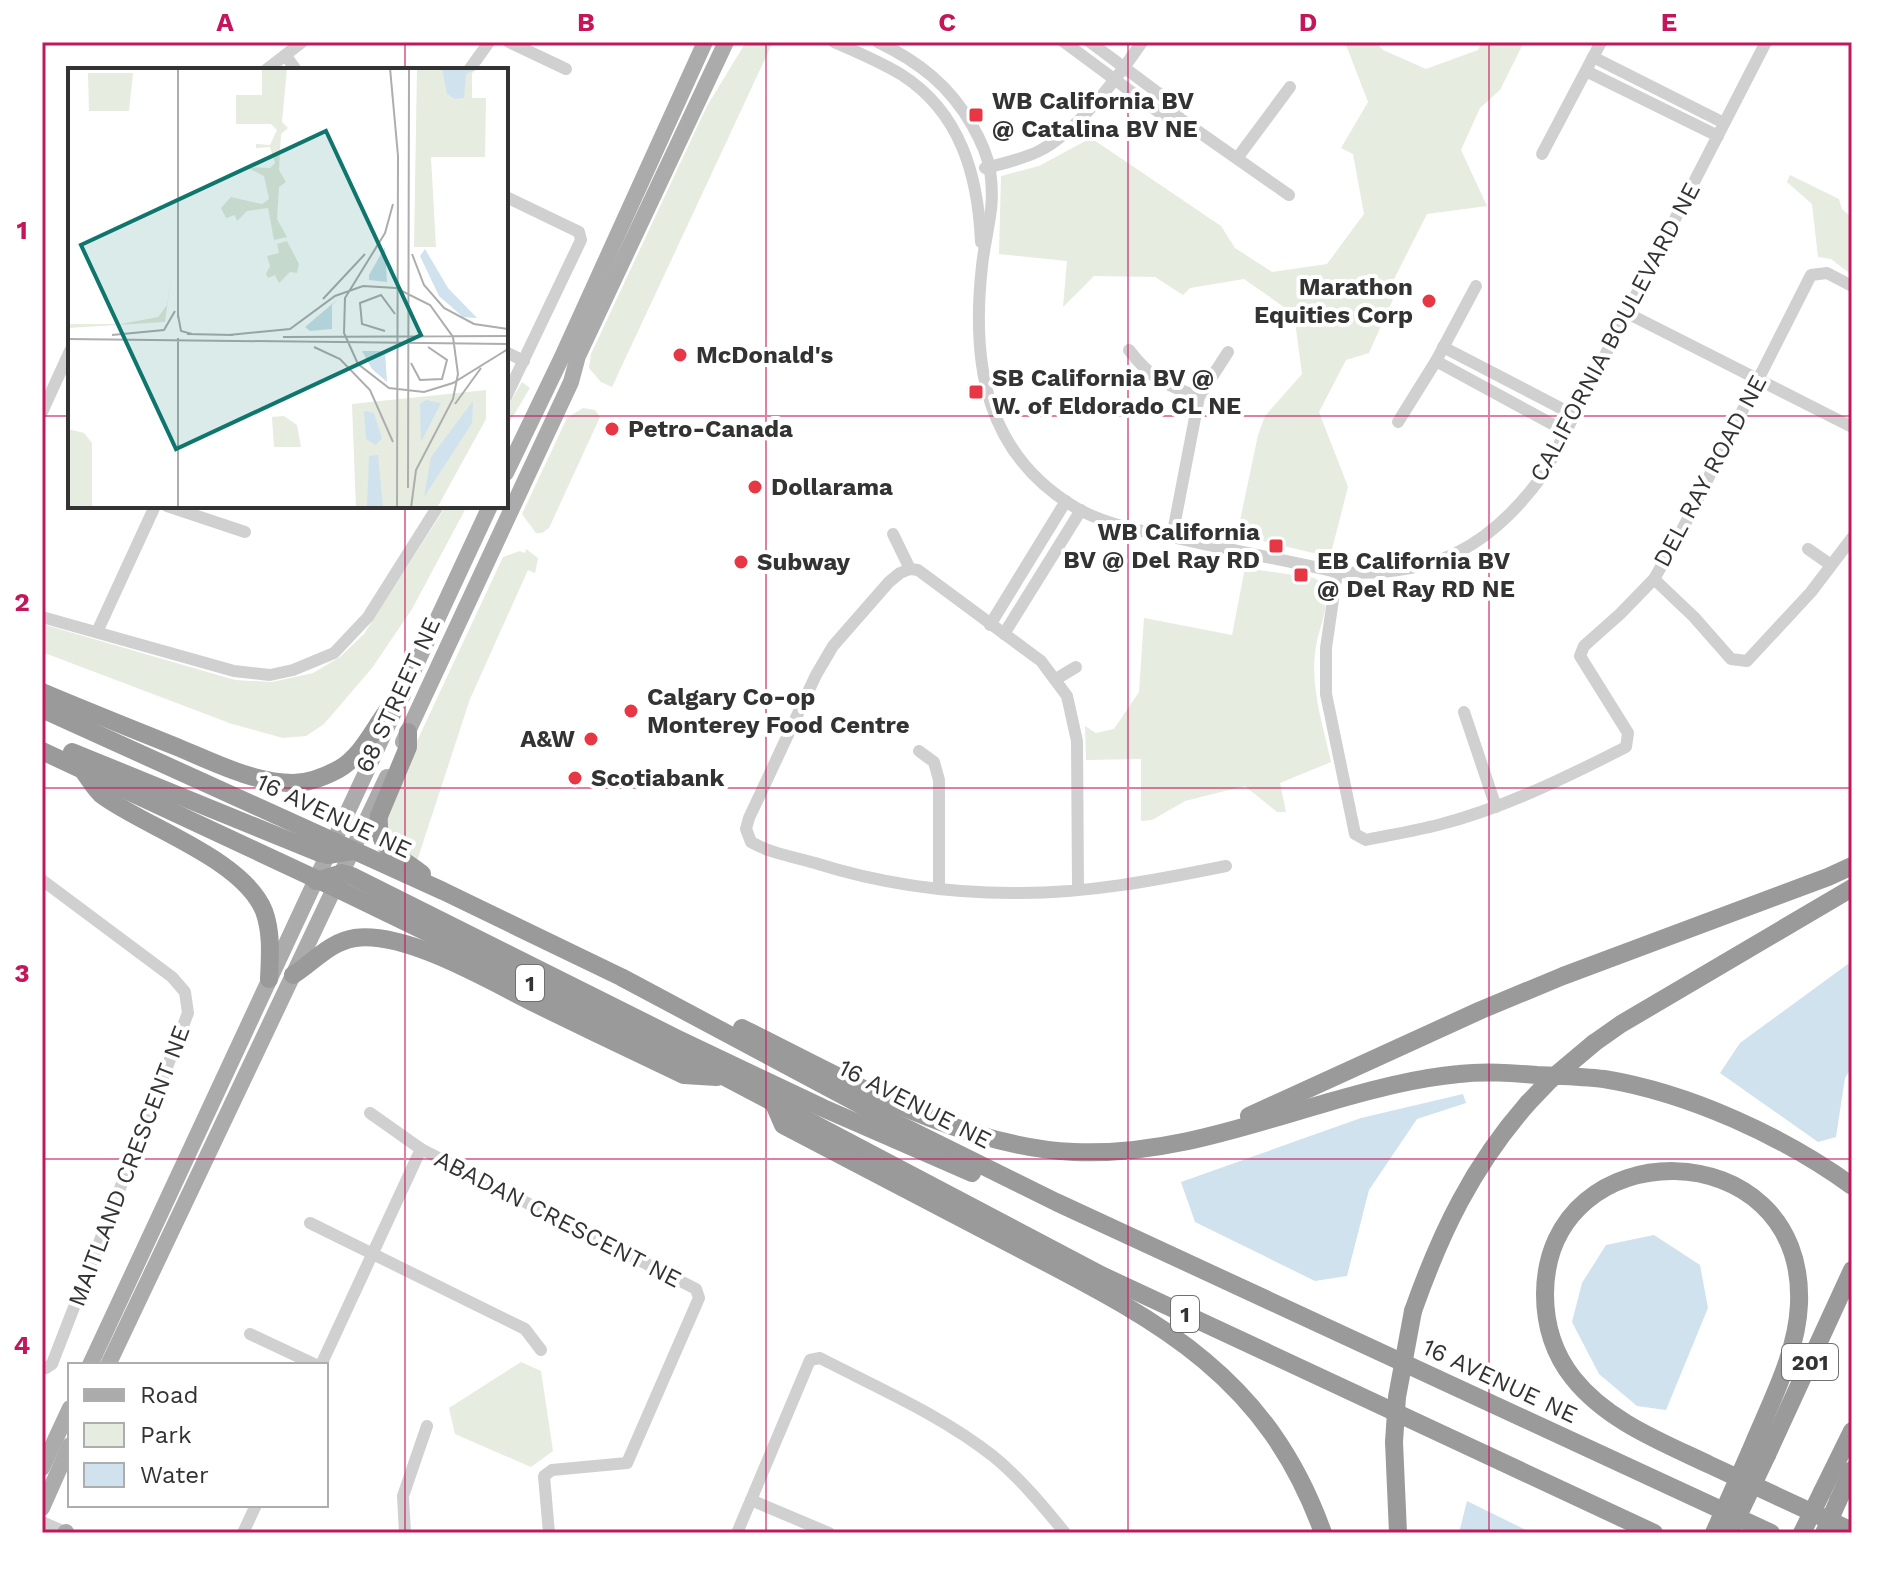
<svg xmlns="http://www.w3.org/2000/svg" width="1894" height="1575" viewBox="0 0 1894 1575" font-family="'Work Sans',sans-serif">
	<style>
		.green { fill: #e6ecdf }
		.water { fill: #cfe2ee }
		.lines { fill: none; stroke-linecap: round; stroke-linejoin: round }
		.minor { stroke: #d0d0d0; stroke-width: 12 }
		.major { stroke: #ababab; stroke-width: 16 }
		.highway { stroke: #9a9a9a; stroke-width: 18 }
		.highway-bridge { stroke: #9a9a9a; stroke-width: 18 }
		.grid { fill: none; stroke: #c2185b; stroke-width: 2; stroke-opacity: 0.55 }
		.poi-dot { fill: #e73744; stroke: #fff; stroke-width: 3 }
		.labels { text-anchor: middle; stroke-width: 8; stroke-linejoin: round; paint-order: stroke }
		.shield { fill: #fff; stroke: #707070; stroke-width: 2 }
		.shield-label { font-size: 22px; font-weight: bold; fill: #333 }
		.poi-label { font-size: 24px; font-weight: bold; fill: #333; stroke: #fff; text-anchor: start }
		.street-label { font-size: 24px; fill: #333; stroke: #fff }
		.inset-road { fill: none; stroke: #adadad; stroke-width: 2 }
		.view { fill: #0f766e; fill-opacity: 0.15; stroke: #0f766e; stroke-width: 4 }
		.inset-edge { fill: none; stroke: #333; stroke-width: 4 }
		.neatline { fill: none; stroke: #c2185b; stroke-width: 3 }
		.grid-label { font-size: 26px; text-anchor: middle; font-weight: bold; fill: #c2185b }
	</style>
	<rect width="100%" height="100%" fill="#fff"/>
	<!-- green -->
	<g class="green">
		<polygon points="746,42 773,42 612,387 601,382 589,368 591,354 707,106"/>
		<polygon points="1345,42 1375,42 1383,50 1426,69 1478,50 1482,42 1524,42 1500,90 1480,108 1461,150 1487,206 1427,214 1391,285 1393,299 1369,353 1346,360 1319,412 1348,487 1330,557 1237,535 1258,435 1265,416 1302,374 1294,314 1244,279 1190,288 1183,295 1155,277 1094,276 1063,307 1067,261 999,254 1001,176 1039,166 1091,138 1221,226 1235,248 1272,272 1327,264 1364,214 1353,154 1341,148 1368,102"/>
		<polygon points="1790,175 1839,199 1842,209 1852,218 1852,275 1831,259 1818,257 1812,204 1787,182"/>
		<polygon points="522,382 530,388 506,428 506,409"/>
		<polygon points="583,408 595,410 600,417 549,528 542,533 536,533 522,514 567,418"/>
		<polygon points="446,506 467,506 412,609 372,668 324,724 306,736 283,738 232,724 42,652 42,624 235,680 272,682 313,673 340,657 364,634"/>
		<path d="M526 549 538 558 535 573 528 570 470 699 417 861C382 842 385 839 389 801L503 557 520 551 525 553Z"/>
		<path d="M1245 568 1314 578C1338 590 1319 626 1316 646 1309 684 1323 725 1331 762L1280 783 1286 812H1277L1245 786 1185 801 1152 820 1141 821V759L1086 760 1085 726 1096 733 1114 729 1139 692 1144 618 1232 635Z"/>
		<polygon points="521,1362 541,1371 553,1451 531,1467 455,1434 449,1408"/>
	</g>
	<!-- water -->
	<g class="water">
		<polygon points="1852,961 1852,1067 1845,1078 1836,1137 1818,1142 1720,1073 1740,1043"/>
		<polygon points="1463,1094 1466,1103 1417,1119 1369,1190 1347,1276 1315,1281 1195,1222 1181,1182 1361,1118"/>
		<polygon points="1654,1235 1700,1265 1708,1308 1666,1410 1637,1406 1599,1374 1572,1322 1582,1283 1606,1245"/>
		<polygon points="1467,1501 1532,1533 1459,1533"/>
	</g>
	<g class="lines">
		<!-- minor -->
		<g class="minor">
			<polyline points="509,42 566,69"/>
			<path d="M834 42C857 52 881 62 902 75 961 113 978 176 981 242"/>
			<path d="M878 42C919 62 949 85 972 125 980 139 987 153 990 170 996 209 986 229 982 266 971 364 985 455 1078 509 1109 526 1143 531 1177 538 1230 550 1284 560 1337 572 1432 578 1490 549 1545 472L1766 42"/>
			<polyline points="1064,42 1164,116 1179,118 1289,195"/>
			<polyline points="1090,42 1173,104 1179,118"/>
			<polyline points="286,56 296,70"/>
			<polyline points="1593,57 1724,123"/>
			<polyline points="266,70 302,42"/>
			<polyline points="469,70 489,42"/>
			<polyline points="1586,71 1718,136"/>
			<polyline points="1542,154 1601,42"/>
			<polyline points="1238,157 1290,87"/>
			<path d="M985 168C1002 164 1023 159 1039 151 1077 132 1118 77 1142 42"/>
			<polyline points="506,197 579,232 581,240 506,397"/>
			<polyline points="1627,313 1852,427"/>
			<polyline points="1443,347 1574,415"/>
			<path d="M1129 350C1152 380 1164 384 1199 397"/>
			<polyline points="506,352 524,361"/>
			<polyline points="1436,361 1565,431"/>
			<polyline points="42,412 70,351"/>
			<polyline points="1398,422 1436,361 1476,286"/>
			<polyline points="167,506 245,532"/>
			<polyline points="893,534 910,569"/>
			<polyline points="1172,537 1199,397 1228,352"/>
			<polyline points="1808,549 1831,565"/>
			<path d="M1337 572 1326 648V694L1355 834 1366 840C1390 835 1414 831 1438 825 1504 808 1565 778 1626 747L1628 733 1580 656 1584 646 1620 614 1654 579 1681 532 1811 275 1827 273 1852 286"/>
			<polyline points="1654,579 1694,617 1731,659 1747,661 1811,592 1852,538"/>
			<polyline points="42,617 234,671 270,675 293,670 334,653 368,617 438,506"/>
			<polyline points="990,625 1066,501"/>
			<polyline points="97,632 155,506"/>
			<polyline points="1004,634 1081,510"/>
			<polyline points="1056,679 1076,667"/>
			<polyline points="1464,712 1496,807"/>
			<polyline points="919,751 934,762 939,780 939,887"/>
			<polyline points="42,880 172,977 185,992 188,1013 52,1364 46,1368 42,1366"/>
			<path d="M1078 888 1077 741 1067 696 1041 661 918 570 910 569 900 573 889 582 833 646 816 675 749 818 746 829 751 842C770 853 794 857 815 863 878 883 948 893 1014 893 1085 894 1157 880 1226 866"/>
			<polyline points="370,1113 421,1149 696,1289 699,1298 627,1463 552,1470 544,1476 549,1533"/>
			<polyline points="310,1223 525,1329 541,1350"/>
			<polyline points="250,1334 316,1365"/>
			<polyline points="321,1365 421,1149"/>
			<path d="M751 1500 810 1360 820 1358C878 1388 941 1415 993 1456 1020 1478 1043 1506 1065 1533"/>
			<polyline points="42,1522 67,1533"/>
			<polyline points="243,1533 256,1505"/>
			<polyline points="405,1533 403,1496 427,1426"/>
			<polyline points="737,1533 751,1500 829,1533"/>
		</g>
		<!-- major -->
		<g class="major">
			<polyline points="506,473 561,359 705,42"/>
			<polyline points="403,742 571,382 578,356 726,42"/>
			<polyline points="90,1365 490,506"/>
			<polyline points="108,1365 387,777"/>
			<polyline points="42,1468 70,1408"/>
			<polyline points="42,1508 70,1445"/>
			<polyline points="65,1533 66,1532"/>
		</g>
		<!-- highway -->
		<g class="highway">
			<path d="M42 692C87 711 132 729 177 747 213 762 254 783 293 783 309 783 326 776 339 769 368 752 377 716 402 695"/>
			<polyline points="42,709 443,891 621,977 876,1113 1056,1202 1771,1533"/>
			<path d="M408 732V747L379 816C376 851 399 855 422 874"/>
			<polyline points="42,751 344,892 725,1077 1101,1275 1654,1533"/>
			<polyline points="72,752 317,852 328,855 352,851"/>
			<path d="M84 772C90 780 96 791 103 796 147 828 243 859 264 911 272 933 270 956 269 979"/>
			<polyline points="316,881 342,873 352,876 678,1039 823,1108 972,1173"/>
			<path d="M293 975C314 962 329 942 355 938 406 931 490 981 536 1004 585 1028 635 1052 684 1075L717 1077"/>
			<path d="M742 1028C844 1078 959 1147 1074 1152 1162 1156 1246 1126 1329 1102 1371 1090 1415 1078 1459 1074 1485 1071 1511 1073 1537 1075 1559 1076 1582 1076 1604 1079 1689 1093 1783 1136 1852 1186"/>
			<polyline points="1594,1043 1621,1024 1852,888"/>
			<path d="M773 1102 783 1125C856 1163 930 1202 1003 1240 1148 1316 1264 1368 1323 1533"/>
			<polyline points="1249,1116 1481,1010 1563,976 1828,877 1852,866"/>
			<path d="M1413 1311C1441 1232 1472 1167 1528 1103"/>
			<polyline points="1394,1442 1398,1533"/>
			<path d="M1750 1452C1769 1405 1797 1355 1799 1304 1806 1129 1546 1128 1545 1294 1545 1324 1554 1354 1573 1378 1607 1421 1662 1442 1710 1465 1757 1487 1804 1509 1852 1531"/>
			<polyline points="1767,1455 1852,1270"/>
			<polyline points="1822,1492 1852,1431"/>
			<polyline points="1838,1501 1852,1470"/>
		</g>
		<!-- highway-bridge -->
		<g class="highway-bridge">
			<polyline points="1528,1103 1550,1080 1594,1043"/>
			<polyline points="1394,1442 1397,1397 1413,1311"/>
			<polyline points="1714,1533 1750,1452"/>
			<polyline points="1730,1533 1767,1455"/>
			<polyline points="1802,1533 1822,1492"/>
			<polyline points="1824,1533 1838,1501"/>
		</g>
	</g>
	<!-- grid -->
	<path class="grid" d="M405 42V70M766 42V1533M1128 42V1533M1489 42V1533M42 416H70M506 416H1852M405 506V1533M42 788H1852M42 1159H1852"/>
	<!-- markers -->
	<g class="poi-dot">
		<rect x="968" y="107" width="16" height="16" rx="4"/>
		<circle cx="1429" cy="301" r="8"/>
		<circle cx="680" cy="355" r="8"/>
		<rect x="968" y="384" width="16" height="16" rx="4"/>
		<circle cx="612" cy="429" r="8"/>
		<circle cx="755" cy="487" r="8"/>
		<rect x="1268" y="538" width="16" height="16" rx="4"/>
		<circle cx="741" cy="562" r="8"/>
		<rect x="1293" y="567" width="16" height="16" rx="4"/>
		<circle cx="631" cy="711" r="8"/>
		<circle cx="591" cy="739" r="8"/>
		<circle cx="575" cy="778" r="8"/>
	</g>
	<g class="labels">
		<!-- shield labels -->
		<g class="shield">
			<rect x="516" y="965" width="28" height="36" rx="6"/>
			<rect x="1171" y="1296" width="28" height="36" rx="6"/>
			<rect x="1782" y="1344" width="56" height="36" rx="6"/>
		</g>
		<g class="shield-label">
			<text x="530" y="991">1</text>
			<text x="1185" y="1322">1</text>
			<text x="1810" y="1370">201</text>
		</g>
		<!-- poi labels -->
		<g class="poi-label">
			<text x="992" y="109">WB California BV<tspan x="992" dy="28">@ Catalina BV NE</tspan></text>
			<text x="1413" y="295" text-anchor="end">Marathon<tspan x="1413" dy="28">Equities Corp</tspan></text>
			<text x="696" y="363">McDonald's</text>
			<text x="992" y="386">SB California BV @<tspan x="992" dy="28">W. of Eldorado CL NE</tspan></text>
			<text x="628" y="437">Petro-Canada</text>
			<text x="771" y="495">Dollarama</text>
			<text x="1260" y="540" text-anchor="end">WB California<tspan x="1260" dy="28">BV @ Del Ray RD</tspan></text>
			<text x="1317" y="569">EB California BV<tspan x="1317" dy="28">@ Del Ray RD NE</tspan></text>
			<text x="757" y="570">Subway</text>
			<text x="647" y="705">Calgary Co-op<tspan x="647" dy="28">Monterey Food Centre</tspan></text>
			<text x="575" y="747" text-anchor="end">A&amp;W</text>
			<text x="591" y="786">Scotiabank</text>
		</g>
		<!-- street labels -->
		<g class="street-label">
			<text transform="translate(1615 332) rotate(-62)" y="8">CALIFORNIA BOULEVARD NE</text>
			<text transform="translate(1710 471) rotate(-62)" y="8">DEL RAY ROAD NE</text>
			<text transform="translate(398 695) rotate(-65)" y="8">68 STREET NE</text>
			<text transform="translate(334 816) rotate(25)" y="8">16 AVENUE NE</text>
			<text transform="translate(915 1104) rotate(27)" y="8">16 AVENUE NE</text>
			<text transform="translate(129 1166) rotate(-69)" y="8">MAITLAND CRESCENT NE</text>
			<text transform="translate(558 1219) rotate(27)" y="8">ABADAN CRESCENT NE</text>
			<text transform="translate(1500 1381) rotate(25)" y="8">16 AVENUE NE</text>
		</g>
	</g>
	<!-- overview -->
	<g transform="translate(68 68)">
		<rect width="440" height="440" fill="#fff"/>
		<path d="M194 0H219L214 54 220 60 213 66 211 102 218 114 211 119 209 151 219 169 206 172 200 140 179 143 169 153 167 147 158 150 153 140 163 129 194 136 201 131 196 108 178 99 202 100 207 95 202 79 188 80V76L202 77 209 62 203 56H168V27H194ZM349 0H411L404 5V30H418L417 89H363L368 179H346ZM20 5H65L61 43H21ZM219 173 231 196 229 205 222 204 211 215 207 207 200 210 198 206 202 198 199 188 211 185 209 176ZM105 195 97 254 0 260V256H53L90 249 99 237ZM418 322V351L369 440H288L284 336ZM216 348 229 357 233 379H206L204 349ZM0 361 16 365 24 375V440H0Z" fill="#e6ecdf"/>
		<path d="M374 0H411L398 6 396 30 387 31 379 26ZM317 179 319 214 301 212V207ZM357 181 380 220 409 250 395 249 371 228 352 188ZM270 231 264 237V261L242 263 237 259ZM294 283H317L319 314 304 301ZM358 332 373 335 353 374 352 336ZM405 333 404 355 356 429 363 389ZM296 343 306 345 314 370 308 377 298 371ZM310 387 315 440H299L301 388Z" fill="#cfe2ee"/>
		<path class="inset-road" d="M110 0V250M322 0 330 88 329 440M325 136 317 165 277 230 276 265 290 296 321 320 356 324 385 315 440 281M344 186 356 217 376 240 406 256 440 261M255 231 297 186M110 247 113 263 124 266M317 263 294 256 292 235 313 227 327 246M119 266 165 267M44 267 96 262 107 243M161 267 222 261 267 228 295 218 328 220 362 237 385 269 390 306 385 331 348 402 343 440M215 269 440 268M0 271 440 276M246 279 272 291 302 322 325 374M343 295 352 312 374 311 379 292 360 279M387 336 413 300M340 420 341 0M110 440V270"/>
		<path class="view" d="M258 63 353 267 108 381 13 177Z"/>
		<rect width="440" height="440" class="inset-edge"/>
	</g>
	<!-- border -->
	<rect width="1894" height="1575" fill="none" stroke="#ffffff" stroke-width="88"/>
	<!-- legend -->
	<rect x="68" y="1363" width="260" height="144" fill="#ffffff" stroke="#adadad" stroke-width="2"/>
	<rect x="84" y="1389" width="40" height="12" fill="#ababab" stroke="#adadad" stroke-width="2"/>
	<text x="140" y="1403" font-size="24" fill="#333333">Road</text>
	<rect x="84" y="1423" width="40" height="24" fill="#e6ecdf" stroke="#adadad" stroke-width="2"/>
	<text x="140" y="1443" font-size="24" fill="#333333">Park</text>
	<rect x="84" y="1463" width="40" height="24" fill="#cfe2ee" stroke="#adadad" stroke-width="2"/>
	<text x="140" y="1483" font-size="24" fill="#333333">Water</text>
	<rect x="44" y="44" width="1806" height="1487" class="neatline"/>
	<g class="grid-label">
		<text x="225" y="31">A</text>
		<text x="586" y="31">B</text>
		<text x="947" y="31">C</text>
		<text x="1308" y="31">D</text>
		<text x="1669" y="31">E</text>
		<text x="22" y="239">1</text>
		<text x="22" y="611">2</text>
		<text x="22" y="982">3</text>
		<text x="22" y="1354">4</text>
	</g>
</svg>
